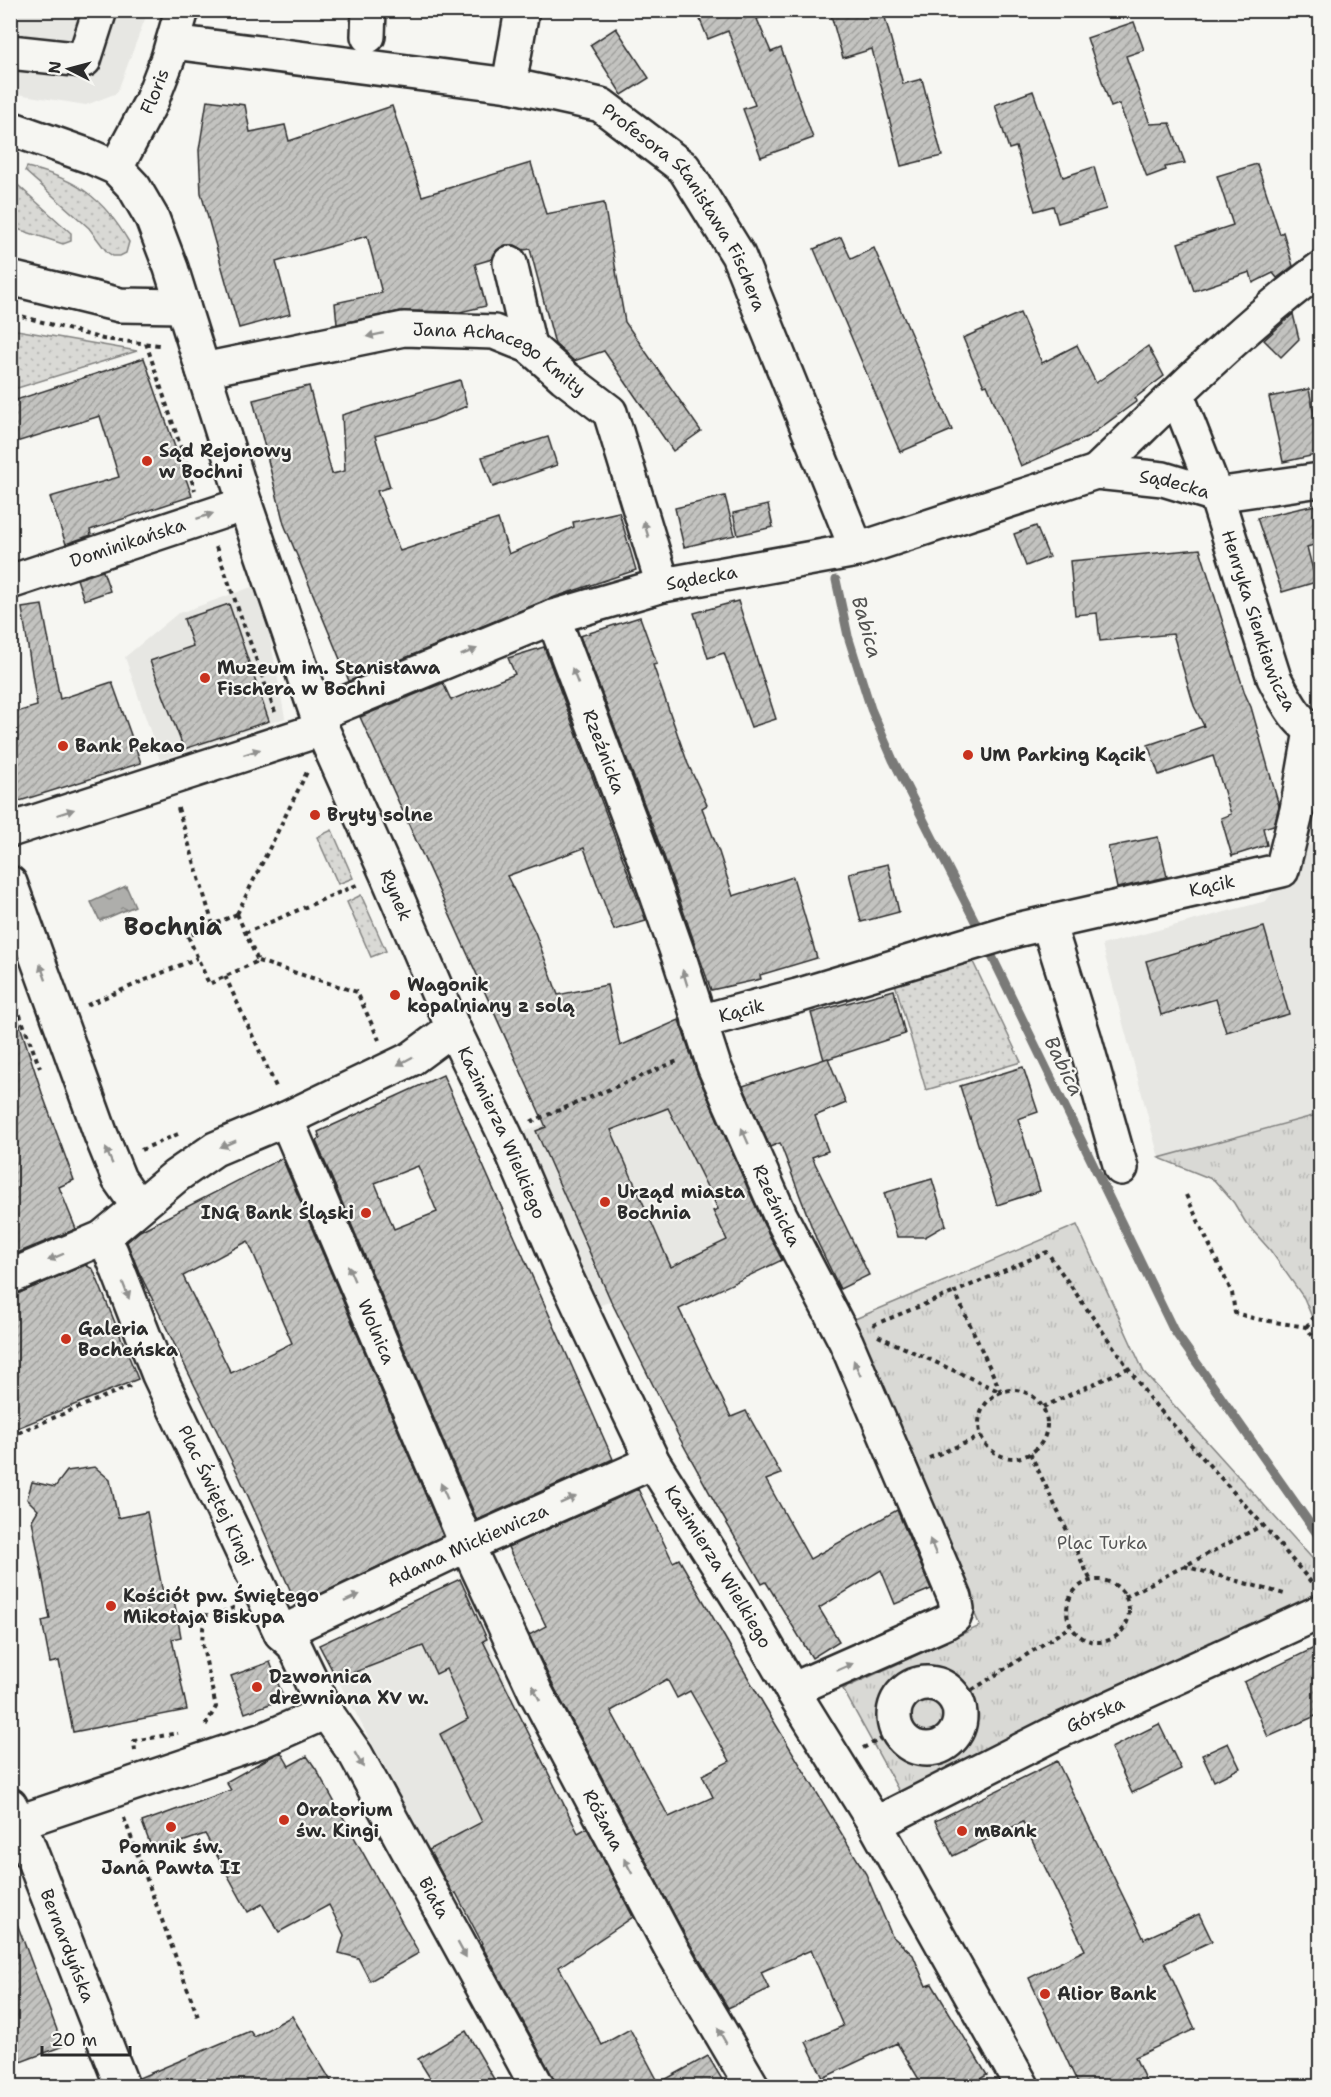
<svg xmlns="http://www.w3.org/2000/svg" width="1331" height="2097" viewBox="0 0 1331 2097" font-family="'Shantell Sans',sans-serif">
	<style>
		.built { fill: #e7e7e3 }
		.grass { fill: url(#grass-dots); stroke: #828280; stroke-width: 1.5 }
		.park { fill: url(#park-tufts); stroke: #828280; stroke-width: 1.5 }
		.water { fill: url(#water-ripples); stroke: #7a7a78; stroke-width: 1.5 }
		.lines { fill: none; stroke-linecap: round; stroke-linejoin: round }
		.stream { stroke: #7a7a78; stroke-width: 9 }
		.building { fill: url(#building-hatch); stroke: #2b2b2b; stroke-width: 1.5; fill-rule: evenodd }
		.minor-casing { stroke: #2b2b2b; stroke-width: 38 }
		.path { stroke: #2b2b2b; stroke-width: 4; stroke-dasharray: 4.5 4.5; stroke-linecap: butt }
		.minor { stroke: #f6f6f2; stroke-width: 33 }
		.oneway { fill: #90908e }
		.poi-dot { fill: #c8321e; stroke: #f6f6f2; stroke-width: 2 }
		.labels { text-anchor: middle; stroke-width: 4.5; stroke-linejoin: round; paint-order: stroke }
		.street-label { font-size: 18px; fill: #2b2b2b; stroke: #f6f6f2 }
		.poi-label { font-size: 18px; font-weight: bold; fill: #2b2b2b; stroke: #f6f6f2; text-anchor: start }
		.park-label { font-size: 18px; fill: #565656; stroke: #f6f6f2 }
		.water-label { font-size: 20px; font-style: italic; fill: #525251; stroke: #f6f6f2 }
		.district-label { font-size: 24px; font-weight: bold; fill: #2b2b2b; stroke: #f6f6f2 }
	</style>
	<defs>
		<pattern id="grass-dots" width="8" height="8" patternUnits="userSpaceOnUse" patternTransform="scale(1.5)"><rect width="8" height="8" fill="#d9d9d5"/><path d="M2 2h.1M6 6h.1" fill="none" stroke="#babab7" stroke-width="1.8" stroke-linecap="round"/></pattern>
		<pattern id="park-tufts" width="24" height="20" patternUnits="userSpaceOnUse" patternTransform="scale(1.5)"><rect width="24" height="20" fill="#d9d9d5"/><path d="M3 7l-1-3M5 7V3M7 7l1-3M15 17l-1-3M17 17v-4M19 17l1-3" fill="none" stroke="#babab7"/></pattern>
		<pattern id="water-ripples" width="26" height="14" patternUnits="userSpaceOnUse" patternTransform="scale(1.5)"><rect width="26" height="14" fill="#aeaeab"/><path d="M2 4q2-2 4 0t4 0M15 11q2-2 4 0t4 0" fill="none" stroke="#8e8e8b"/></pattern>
		<pattern id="building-hatch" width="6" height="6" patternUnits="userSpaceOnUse" patternTransform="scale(1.5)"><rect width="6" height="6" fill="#c3c3c0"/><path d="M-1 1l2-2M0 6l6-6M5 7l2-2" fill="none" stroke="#9f9f9c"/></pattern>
	</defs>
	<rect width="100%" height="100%" fill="#f6f6f2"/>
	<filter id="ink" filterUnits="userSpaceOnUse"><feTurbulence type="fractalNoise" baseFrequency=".0167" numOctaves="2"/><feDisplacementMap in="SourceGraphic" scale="12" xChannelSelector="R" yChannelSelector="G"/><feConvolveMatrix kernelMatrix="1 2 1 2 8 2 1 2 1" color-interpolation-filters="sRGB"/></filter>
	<g filter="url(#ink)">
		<!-- built -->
		<g class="built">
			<polygon points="10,11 148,11 117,93 86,105 11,93"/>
			<polygon points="260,584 285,718 160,760 125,657 177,614"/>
			<polygon points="1320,832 1320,1114 1159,1158 1102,945 1266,901"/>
			<polygon points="653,1078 704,1180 713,1211 727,1240 679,1263 675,1274 599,1306 524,1132"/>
			<polygon points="460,1579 537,1750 578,1833 453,1894 319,1645"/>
		</g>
		<!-- grass -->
		<g class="grass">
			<path d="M27 167C77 179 103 198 129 242L126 253 120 256H113L107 252 89 228 25 171Z"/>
			<polygon points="10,178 71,233 71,241 63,244 11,227"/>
			<polygon points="11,329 137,351 11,390"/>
			<polygon points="332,830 353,878 338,884 317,837"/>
			<polygon points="361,895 386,951 371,957 347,902"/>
			<polygon points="973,962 1021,1062 926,1090 894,980"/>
		</g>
		<!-- park -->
		<g class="park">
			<polygon points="1320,1114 1320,1336 1304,1298 1270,1250 1246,1223 1234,1203 1214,1180 1159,1158"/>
			<polygon points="1077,1225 1144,1372 1320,1567 1320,1609 900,1793 843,1689 980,1626 848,1322"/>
		</g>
		<!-- water -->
		<polygon class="water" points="126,886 135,906 100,921 91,902"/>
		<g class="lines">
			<!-- stream -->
			<g class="stream">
				<polyline points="836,580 848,636 871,709 893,760 981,933"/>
				<polyline points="987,946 1173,1329 1320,1538"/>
			</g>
		</g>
		<!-- building -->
		<g class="building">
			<polygon points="696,10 776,10 757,19 771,52 781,48 813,138 761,157 743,109 755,105 728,31 708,39"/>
			<polygon points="846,10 883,10 903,84 922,79 942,156 901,166 872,49 843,58 831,15"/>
			<polygon points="1134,22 1144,50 1126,56 1150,124 1170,123 1185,163 1165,167 1166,170 1147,177 1119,104 1111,107 1087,38"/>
			<polygon points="616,28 649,78 622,95 590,45"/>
			<polygon points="1033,91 1063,177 1094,167 1106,209 1058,223 1053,206 1035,211 1016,147 1009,149 995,105"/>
			<polygon points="207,100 245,105 250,132 285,125 289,141 392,106 422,196 531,163 546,214 604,203 625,322 701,431 673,451 604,351 574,361 555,344 530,249 524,250 515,245 505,245 497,250 492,259 475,264 486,306 460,312 401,311 337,324 335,303 382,293 367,236 276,262 290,314 239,328 201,193 199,150"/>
			<polygon points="1257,164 1280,234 1283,232 1293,266 1277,278 1273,273 1253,283 1250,272 1194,291 1178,243 1233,225 1217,176"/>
			<polygon points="841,237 851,259 874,248 952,430 900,452 814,249"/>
			<polygon points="1020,313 1042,363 1077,345 1096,383 1148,346 1164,376 1135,398 1137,401 1089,436 1021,466 987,385 984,386 963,338"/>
			<polygon points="1293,314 1299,339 1281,357 1264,340"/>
			<polygon points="144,358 192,496 90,530 91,535 66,544 50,497 119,477 100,416 10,444 10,402"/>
			<polygon points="460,380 467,406 433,420 375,436 390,487 377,491 400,551 498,519 509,554 574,527 573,522 619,512 636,570 546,600 349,681 284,524 253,400 309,386 332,474 345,471 342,415"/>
			<polygon points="1309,389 1320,444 1320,454 1283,462 1269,397"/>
			<polygon points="548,437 557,465 493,487 482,457"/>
			<polygon points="725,496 735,535 684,547 675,508"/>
			<polygon points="1320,504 1320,543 1307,547 1316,582 1282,592 1257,518"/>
			<polygon points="768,505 773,527 738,535 733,513"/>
			<polygon points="1036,526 1049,557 1026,566 1014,534"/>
			<polygon points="1200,549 1245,694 1251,707 1279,806 1274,825 1263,828 1267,845 1232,856 1221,818 1231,814 1213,756 1159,775 1148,745 1204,726 1194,706 1173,634 1100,641 1097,613 1075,615 1070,561"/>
			<polygon points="103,571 110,591 84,600 77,579"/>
			<polygon points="738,601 776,719 751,727 724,653 708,658 694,613"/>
			<polygon points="229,604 269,721 184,749 150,661 193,646 184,619"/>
			<polygon points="42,605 60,699 112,682 141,763 10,804 10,714 37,706 22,608"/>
			<polygon points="640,617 657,664 653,665 688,764 707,805 702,808 719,852 733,896 793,877 817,958 760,975 761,979 711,990 664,856 580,636"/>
			<path d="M544 647 646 921 614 930 584 848 507 876 535 932 558 995 607 985 620 1046 679 1020 697 1073 763 1223 782 1260 679 1309 731 1417 746 1411 781 1474 766 1480 810 1559 897 1510 931 1589 895 1604 881 1570 819 1608 839 1641 812 1658 766 1582 762 1584 718 1508 680 1439 611 1301 536 1131 546 1127 360 717 443 683 451 700 515 674 508 658ZM668 1108 718 1209 713 1211 727 1240 671 1267 611 1130Z"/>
			<polygon points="1158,837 1167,877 1117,888 1108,847"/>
			<polygon points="888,864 899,912 861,922 849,873"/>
			<polygon points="1264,927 1289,1014 1226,1032 1216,999 1161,1015 1146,961"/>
			<polygon points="894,990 905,1034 824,1060 811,1013"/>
			<polygon points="10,1010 15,1010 43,1096 74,1180 59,1187 76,1229 10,1256"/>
			<polygon points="828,1058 846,1103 815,1116 828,1151 812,1157 869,1275 840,1289 817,1241 780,1143 770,1147 743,1086"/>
			<polygon points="1023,1067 1038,1112 1018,1119 1040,1191 997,1205 960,1086"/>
			<path d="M443 1075 613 1459 477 1520 316 1141 320 1138 318 1132ZM418 1166 437 1212 394 1229 375 1183Z"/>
			<path d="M282 1158 443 1536 297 1605 239 1476 139 1272 127 1242 140 1231ZM248 1241 292 1343 231 1373 183 1276Z"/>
			<polygon points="932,1179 946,1225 925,1237 897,1237 884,1193"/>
			<polygon points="85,1265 93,1269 138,1379 10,1431 10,1295 17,1294"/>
			<polygon points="95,1467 110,1480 118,1518 147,1512 164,1598 173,1596 177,1615 181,1637 172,1639 187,1710 73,1732 59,1661 50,1663 42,1621 50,1619 32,1520 38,1510 27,1499 32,1482 55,1487 67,1471"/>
			<path d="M638 1489 673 1562 679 1559 764 1705 866 1874 892 1936 913 1955 926 1986 932 1984 987 2075 968 2086H923L897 2043 823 2078 806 2042 843 2026 811 1950 761 1972 769 1989 728 2008 687 1939 552 1683 529 1635 546 1626 508 1547ZM667 1679 677 1698 690 1691 730 1761 702 1775 713 1797 669 1817 611 1711Z"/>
			<polygon points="460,1579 487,1639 483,1641 578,1833 587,1828 633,1917 559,1967 602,2045 630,2029 659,2083 708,2056 726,2086 557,2086 553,2077 481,1944 482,1943 456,1893 453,1894 429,1850 482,1822 440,1734 468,1719 446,1669 436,1674 423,1646 337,1679 319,1645"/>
			<polygon points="1314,1648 1320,1661 1320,1714 1268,1737 1244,1682"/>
			<polygon points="270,1662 284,1699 245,1713 231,1676"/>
			<polygon points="1159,1724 1181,1769 1132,1793 1111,1748"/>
			<polygon points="1228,1743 1240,1768 1214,1781 1202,1755"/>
			<polygon points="281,1752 289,1766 307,1756 316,1769 419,1953 370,1981 358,1958 339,1953 344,1935 329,1905 279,1932 262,1904 248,1912 205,1834 153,1852 142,1822 231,1790 226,1782 267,1759"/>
			<polygon points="1057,1761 1144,1939 1199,1914 1212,1941 1165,1963 1195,2029 1135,2057 1148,2086 1079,2086 1029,1978 1085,1950 1023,1822 953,1856 935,1821"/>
			<polygon points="10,1913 13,1913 63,2046 10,2066"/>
			<polygon points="292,2016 334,2086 140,2086 139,2078 250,2031 254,2037"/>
			<polygon points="466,2031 498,2086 435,2086 418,2059"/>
		</g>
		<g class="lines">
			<defs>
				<g id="minor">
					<polyline points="368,36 369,10"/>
					<path id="s1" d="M173 42 509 85 601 105 684 168 738 255 857 550"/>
					<polyline points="10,52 84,60 100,10"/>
					<polyline points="509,85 522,10"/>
					<path id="s2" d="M10 128 89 156 116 168 134 187 152 218 171 268 245 504 322 729 386 872 453 1028 505 1135 562 1269 612 1376 653 1462 740 1600 792 1690 875 1824 1022 2086"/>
					<path id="s3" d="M116 168 151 102 168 58 182 10"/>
					<polyline points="510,263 529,346"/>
					<polyline points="10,278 120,305 183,306"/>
					<path id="s4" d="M203 370 404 329 494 332 529 346 564 377 610 412 663 585"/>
					<path id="s5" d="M1177 395 1216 495 1274 678C1284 697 1298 727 1320 733"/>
					<path d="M1096 472C1169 402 1239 329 1320 269"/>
					<path id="s6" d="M10 582 245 504"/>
					<path id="s7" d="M553 617 646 863 680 960 714 1066 780 1215 846 1342 955 1598 957 1609 954 1617 946 1622 792 1690"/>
					<path id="s8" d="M318 714 553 617 663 585 857 550 1096 472 1163 479 1216 495 1320 480"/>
					<polyline points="10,830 322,729"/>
					<polyline points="10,883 101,1135 119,1179 138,1206"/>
					<polyline points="1048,923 1084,1037 1121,1168"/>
					<path id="s9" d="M699 1022 797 996 1016 930 1282 870 1297 810 1311 731"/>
					<path id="s10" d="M286 1119 467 1545 535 1691 671 1948 752 2086"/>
					<path id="s11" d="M102 1238 111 1252 159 1375 281 1633 294 1645 326 1712 356 1755 537 2086"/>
					<polyline points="10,1277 102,1238 176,1176 215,1149 286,1119 411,1059 453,1028"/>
					<path id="s12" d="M281 1633 458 1549 653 1462"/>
					<circle cx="927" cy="1716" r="33"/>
					<path id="s13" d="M10 1805 19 1822 122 2086"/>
					<polyline points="19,1822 263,1740 326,1712"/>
					<path id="s14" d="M875 1824 1055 1733 1320 1612"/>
				</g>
			</defs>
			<!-- minor casing -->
			<use href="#minor" class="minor-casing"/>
			<!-- path -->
			<g class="path">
				<polyline points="14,314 103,339 159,345 161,347"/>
				<polyline points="146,343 195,490"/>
				<polyline points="216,547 275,712"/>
				<polyline points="178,808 213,925"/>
				<polygon points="237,914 258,961 209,984 188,936"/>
				<polyline points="237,914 307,772"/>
				<polyline points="245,933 359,884"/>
				<polyline points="258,961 357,992 379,1040"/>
				<polyline points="225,976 277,1089"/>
				<polyline points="10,989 40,1068"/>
				<polyline points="87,1005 197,958"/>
				<polyline points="532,1119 533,1121 680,1060"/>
				<polyline points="141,1150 178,1134"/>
				<polyline points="1186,1195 1232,1293 1235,1313 1256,1319 1306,1327 1320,1346"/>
				<polyline points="873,1325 955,1292"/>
				<polyline points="1306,1327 1320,1310"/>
				<polyline points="878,1336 1001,1392 955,1292 1047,1252 1150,1399 1263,1525 1311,1582"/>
				<circle cx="1013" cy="1424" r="34"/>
				<polyline points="1043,1407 1128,1368"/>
				<polyline points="10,1436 130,1386"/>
				<polyline points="1030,1453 1091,1581"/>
				<polyline points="929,1458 982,1436"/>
				<polyline points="1184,1566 1284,1594"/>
				<circle cx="1098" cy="1611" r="31"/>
				<polyline points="1125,1597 1263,1525"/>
				<path d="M177 1615C198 1616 216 1617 235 1607"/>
				<polyline points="204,1617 202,1643 216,1707 205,1726"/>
				<polyline points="957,1700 1071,1626"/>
				<polyline points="863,1748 897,1731"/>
				<polyline points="135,1751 134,1741 178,1733"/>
				<polyline points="124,1818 198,2017"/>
			</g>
			<!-- minor -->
			<use href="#minor" class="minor"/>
		</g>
		<!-- one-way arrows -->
		<defs><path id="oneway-solid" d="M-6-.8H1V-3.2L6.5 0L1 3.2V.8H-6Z" transform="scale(1.5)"/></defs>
		<g class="oneway">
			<use href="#oneway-solid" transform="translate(375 335) rotate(168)"/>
			<use href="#oneway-solid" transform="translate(205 516) rotate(-18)"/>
			<use href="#oneway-solid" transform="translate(646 529) rotate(-107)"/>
			<use href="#oneway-solid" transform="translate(469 652) rotate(-22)"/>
			<use href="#oneway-solid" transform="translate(575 676) rotate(-111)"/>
			<use href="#oneway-solid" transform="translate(252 752) rotate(-18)"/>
			<use href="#oneway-solid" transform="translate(66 812) rotate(-18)"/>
			<use href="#oneway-solid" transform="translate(43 972) rotate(-110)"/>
			<use href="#oneway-solid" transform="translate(685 978) rotate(-107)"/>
			<use href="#oneway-solid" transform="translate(405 1061) rotate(152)"/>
			<use href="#oneway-solid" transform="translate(745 1136) rotate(-114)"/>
			<use href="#oneway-solid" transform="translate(228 1144) rotate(157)"/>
			<use href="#oneway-solid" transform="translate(109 1156) rotate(-113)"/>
			<use href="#oneway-solid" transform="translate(56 1257) rotate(157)"/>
			<use href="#oneway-solid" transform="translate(351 1273) rotate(-113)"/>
			<use href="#oneway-solid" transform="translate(126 1291) rotate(69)"/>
			<use href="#oneway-solid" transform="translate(857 1368) rotate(-114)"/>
			<use href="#oneway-solid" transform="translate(444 1491) rotate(-113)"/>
			<use href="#oneway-solid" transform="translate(568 1500) rotate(-24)"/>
			<use href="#oneway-solid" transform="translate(933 1547) rotate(-113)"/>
			<use href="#oneway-solid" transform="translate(352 1598) rotate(-25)"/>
			<use href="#oneway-solid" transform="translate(845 1667) rotate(-24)"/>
			<use href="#oneway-solid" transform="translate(536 1693) rotate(-117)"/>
			<use href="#oneway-solid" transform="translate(359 1760) rotate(60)"/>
			<use href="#oneway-solid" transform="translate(628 1866) rotate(-118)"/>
			<use href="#oneway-solid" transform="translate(462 1950) rotate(61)"/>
			<use href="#oneway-solid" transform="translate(722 2036) rotate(-120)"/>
		</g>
	</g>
	<!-- markers -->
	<g class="poi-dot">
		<circle cx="147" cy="461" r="6"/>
		<circle cx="205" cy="678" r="6"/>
		<circle cx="63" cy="746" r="6"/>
		<circle cx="968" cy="755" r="6"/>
		<circle cx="315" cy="815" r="6"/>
		<circle cx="395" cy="995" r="6"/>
		<circle cx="605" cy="1202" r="6"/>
		<circle cx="366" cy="1213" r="6"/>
		<circle cx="66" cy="1339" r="6"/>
		<circle cx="111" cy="1606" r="6"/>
		<circle cx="257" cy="1687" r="6"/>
		<circle cx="284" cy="1820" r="6"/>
		<circle cx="171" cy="1827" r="6"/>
		<circle cx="962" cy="1831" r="6"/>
		<circle cx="1045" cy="1994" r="6"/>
	</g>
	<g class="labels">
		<!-- street labels -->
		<g class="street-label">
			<text dy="6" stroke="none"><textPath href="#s3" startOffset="86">Floris</textPath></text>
			<text dy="6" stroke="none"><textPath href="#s1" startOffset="568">Profesora Stanisława Fischera</textPath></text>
			<text dy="6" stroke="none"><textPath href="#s4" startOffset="309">Jana Achacego Kmity</textPath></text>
			<text dy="6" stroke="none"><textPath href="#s8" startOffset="897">Sądecka</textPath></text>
			<text dy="6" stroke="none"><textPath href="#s6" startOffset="124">Dominikańska</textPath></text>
			<text dy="6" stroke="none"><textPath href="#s8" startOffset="408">Sądecka</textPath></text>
			<text dy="6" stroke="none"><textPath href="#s5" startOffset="240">Henryka Sienkiewicza</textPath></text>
			<text dy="6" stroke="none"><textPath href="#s7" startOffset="144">Rzeźnicka</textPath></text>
			<text dy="6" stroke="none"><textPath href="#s9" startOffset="531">Kącik</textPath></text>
			<text dy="6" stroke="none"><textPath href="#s2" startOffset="896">Rynek</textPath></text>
			<text dy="6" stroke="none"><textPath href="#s9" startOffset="44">Kącik</textPath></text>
			<text dy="6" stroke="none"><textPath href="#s2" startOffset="1156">Kazimierza Wielkiego</textPath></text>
			<text dy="6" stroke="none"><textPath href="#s7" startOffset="630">Rzeźnicka</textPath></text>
			<text dy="6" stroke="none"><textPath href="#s10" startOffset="231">Wolnica</textPath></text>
			<text dy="6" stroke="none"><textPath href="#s11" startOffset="282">Plac Świętej Kingi</textPath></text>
			<text dy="6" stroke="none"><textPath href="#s12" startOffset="206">Adama Mickiewicza</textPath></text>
			<text dy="6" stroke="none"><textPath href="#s2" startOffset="1642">Kazimierza Wielkiego</textPath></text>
			<text dy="6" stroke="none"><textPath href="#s14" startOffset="246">Górska</textPath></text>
			<text dy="6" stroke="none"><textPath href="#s10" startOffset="770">Różana</textPath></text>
			<text dy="6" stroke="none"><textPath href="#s11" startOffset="741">Biała</textPath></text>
			<text dy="6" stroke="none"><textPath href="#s13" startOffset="152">Bernardyńska</textPath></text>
		</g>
		<!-- poi labels -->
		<g class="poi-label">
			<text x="159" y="457">Sąd Rejonowy<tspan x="159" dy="21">w Bochni</tspan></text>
			<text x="217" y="674">Muzeum im. Stanisława<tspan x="217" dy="21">Fischera w Bochni</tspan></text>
			<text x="75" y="752">Bank Pekao</text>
			<text x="980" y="761">UM Parking Kącik</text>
			<text x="327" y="821">Bryły solne</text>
			<text x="407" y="991">Wagonik<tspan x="407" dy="21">kopalniany z solą</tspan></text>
			<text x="617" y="1198">Urząd miasta<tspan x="617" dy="21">Bochnia</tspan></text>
			<text x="354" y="1219" text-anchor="end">ING Bank Śląski</text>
			<text x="78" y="1335">Galeria<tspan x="78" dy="21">Bocheńska</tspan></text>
			<text x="123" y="1602">Kościół pw. Świętego<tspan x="123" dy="21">Mikołaja Biskupa</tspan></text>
			<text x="269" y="1683">Dzwonnica<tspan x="269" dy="21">drewniana XV w.</tspan></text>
			<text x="296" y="1816">Oratorium<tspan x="296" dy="21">św. Kingi</tspan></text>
			<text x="974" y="1837">mBank</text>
			<text x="171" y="1853" text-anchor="middle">Pomnik św.<tspan x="171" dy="21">Jana Pawła II</tspan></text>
			<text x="1057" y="2000">Alior Bank</text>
		</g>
		<!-- park labels -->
		<g class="park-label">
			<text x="1102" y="1549">Plac Turka</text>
		</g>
		<!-- water labels -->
		<g class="water-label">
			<text transform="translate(867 627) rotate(74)" y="7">Babica</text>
			<text transform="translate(1064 1066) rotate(64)" y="7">Babica</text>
		</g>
		<!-- district labels -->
		<g class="district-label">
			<text x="173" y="935">Bochnia</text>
		</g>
	</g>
	<!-- margin -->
	<rect width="1331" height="2097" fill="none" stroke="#f6f6f2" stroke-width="36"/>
	<rect x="18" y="18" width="1295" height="2061" fill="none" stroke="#2b2b2b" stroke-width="2" filter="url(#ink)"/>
	<!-- north arrow -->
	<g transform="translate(69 69) rotate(276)" stroke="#f6f6f2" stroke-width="4.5" paint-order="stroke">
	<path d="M0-4.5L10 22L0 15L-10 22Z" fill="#2b2b2b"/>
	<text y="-9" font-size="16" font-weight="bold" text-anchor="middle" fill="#2b2b2b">N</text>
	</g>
	<!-- scale -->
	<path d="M42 2046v9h88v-9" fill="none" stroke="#2b2b2b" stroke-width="3"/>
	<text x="51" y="2046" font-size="18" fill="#2b2b2b" stroke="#f6f6f2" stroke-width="4.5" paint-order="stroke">20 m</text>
</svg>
